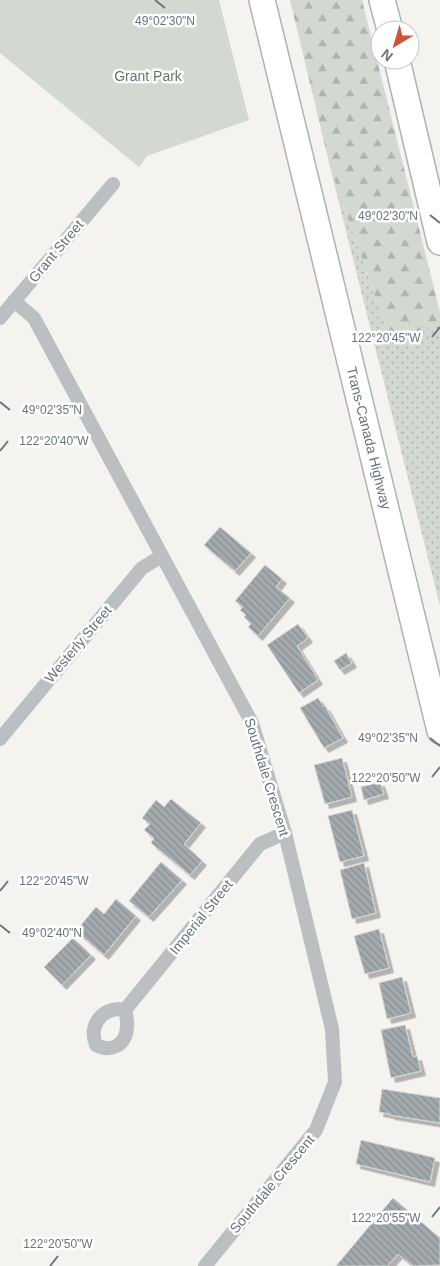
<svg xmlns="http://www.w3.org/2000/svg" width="440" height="1266" viewBox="0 0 440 1266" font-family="Arial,sans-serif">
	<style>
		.grass { fill: url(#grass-dots) }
		.forest { fill: url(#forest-firs) }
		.park { fill: #d3d8d0 }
		.building { fill: url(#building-back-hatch); stroke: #d5d5d3; filter: url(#shadow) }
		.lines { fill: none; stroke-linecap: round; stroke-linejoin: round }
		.highway-casing { stroke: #afb2b4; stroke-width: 28 }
		.street { stroke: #bbbfc1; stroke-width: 14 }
		.highway { stroke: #fff; stroke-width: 25 }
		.ticks { fill: none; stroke: #67747d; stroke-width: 2 }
		.labels { text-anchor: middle; stroke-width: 5; stroke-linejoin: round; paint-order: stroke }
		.park-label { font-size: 14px; fill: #687564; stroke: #fff }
		.street-label { font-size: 14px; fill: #67747d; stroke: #fff }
		.ticks-label { font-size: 12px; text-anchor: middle; fill: #67747d; stroke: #fff; stroke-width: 5; stroke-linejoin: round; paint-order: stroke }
	</style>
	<defs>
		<pattern id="grass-dots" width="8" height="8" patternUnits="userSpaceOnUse" patternTransform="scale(1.25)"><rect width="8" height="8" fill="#d3d8d0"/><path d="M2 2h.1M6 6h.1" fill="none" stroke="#afb4ae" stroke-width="1.8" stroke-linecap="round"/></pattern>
		<pattern id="forest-firs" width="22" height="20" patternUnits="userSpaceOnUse" patternTransform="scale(1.25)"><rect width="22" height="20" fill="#d3d8d0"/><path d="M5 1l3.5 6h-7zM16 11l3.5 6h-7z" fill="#afb4ae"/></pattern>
		<pattern id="building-back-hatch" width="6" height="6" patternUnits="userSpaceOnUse" patternTransform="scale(1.25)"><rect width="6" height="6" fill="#a3aaae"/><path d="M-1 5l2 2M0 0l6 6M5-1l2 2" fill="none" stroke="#898f93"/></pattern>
		<filter id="shadow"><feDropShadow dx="4.5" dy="4.5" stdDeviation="0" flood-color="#0004"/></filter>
	</defs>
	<rect width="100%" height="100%" fill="#f4f3f0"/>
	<!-- grass -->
	<polygon class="grass" points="330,167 391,341 440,323 440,606"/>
	<!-- forest -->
	<polygon class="forest" points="290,0 362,0 440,312 440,323 391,341 330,167"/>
	<!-- park -->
	<polygon class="park" points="0,0 219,0 249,120 147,156 139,167 0,53"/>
	<!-- building -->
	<g class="building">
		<polygon points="220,527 251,553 235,571 204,545"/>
		<polygon points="265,565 282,579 276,587 290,598 258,636 248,627 251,624 244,617 246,615 240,610 243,607 235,601"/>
		<polygon points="298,624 308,638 297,646 318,680 299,693 267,645"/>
		<polygon points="346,653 352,663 340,670 334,661"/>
		<polygon points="318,698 324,707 325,706 343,738 324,748 300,708"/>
		<polygon points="342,758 352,797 325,804 314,765"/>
		<polygon points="380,782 384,794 364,800 361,787"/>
		<polygon points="171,799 201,823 184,844 202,861 190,875 151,843 154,838 144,830 150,824 142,818 156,800 164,807"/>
		<polygon points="352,810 364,856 340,862 328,816"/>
		<polygon points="161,862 182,880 149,917 129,901"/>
		<polygon points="364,863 376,913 352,919 340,870"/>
		<polygon points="116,899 136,916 104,955 76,931 96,907 104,914"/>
		<polygon points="379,929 389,968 365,974 354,936"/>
		<polygon points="73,938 91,955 62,985 44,967"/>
		<polygon points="402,977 411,1013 387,1019 379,983"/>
		<polygon points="405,1025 413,1057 417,1056 421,1071 391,1078 381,1030"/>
		<polygon points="382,1089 440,1098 440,1123 390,1115 390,1114 379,1112"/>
		<polygon points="361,1140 435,1158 430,1182 356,1164"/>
		<polygon points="393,1198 440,1238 440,1265 413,1266 398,1254 387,1266 336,1266"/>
	</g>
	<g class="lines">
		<defs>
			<g id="highway">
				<polyline points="262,0 440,731"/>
				<polyline points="382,0 390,30"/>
				<polyline points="397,60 440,242"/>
			</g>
		</defs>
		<!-- highway casing -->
		<use href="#highway" class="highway-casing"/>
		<!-- street -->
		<g class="street">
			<polyline points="14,301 34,318 252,723 285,833 332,1029 335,1082 316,1130 205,1266"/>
			<polyline points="0,318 113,184"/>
			<polyline points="0,739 142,568 162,556"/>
			<path d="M118 1009 125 1010C126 1015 128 1021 127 1027 126 1045 111 1053 96 1045 89 1027 99 1011 118 1009Z"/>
			<polyline points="125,1010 260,844 285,833"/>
		</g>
		<!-- highway -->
		<use href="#highway" class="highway"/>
	</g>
	<!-- ticks -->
	<path class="ticks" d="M155 0 165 8M430 215 440 223M432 337 440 327M0 402 10 410M0 451 8 441M430 738 440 746M432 777 440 767M0 891 8 881M0 925 10 933M432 1217 440 1207M50 1266 58 1256"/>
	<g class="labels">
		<!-- park labels -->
		<g class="park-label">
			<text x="148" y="81">Grant Park</text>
		</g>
		<!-- street labels -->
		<g class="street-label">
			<text transform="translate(56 251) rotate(-50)" y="5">Grant Street</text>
			<text transform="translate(369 438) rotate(76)" y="5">Trans-Canada Highway</text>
			<text transform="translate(78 644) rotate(-50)" y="5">Westerly Street</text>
			<text transform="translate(267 777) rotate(73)" y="5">Southdale Crescent</text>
			<text transform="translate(201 917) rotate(-51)" y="5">Imperial Street</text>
			<text transform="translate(272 1184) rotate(-50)" y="5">Southdale Crescent</text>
		</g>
	</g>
	<g class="ticks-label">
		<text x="165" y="25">49°02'30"N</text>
		<text x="388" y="220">49°02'30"N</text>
		<text x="386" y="342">122°20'45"W</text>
		<text x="52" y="414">49°02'35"N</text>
		<text x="54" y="445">122°20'40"W</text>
		<text x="388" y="742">49°02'35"N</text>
		<text x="386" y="782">122°20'50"W</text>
		<text x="54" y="885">122°20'45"W</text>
		<text x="52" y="937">49°02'40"N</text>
		<text x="386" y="1222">122°20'55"W</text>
		<text x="58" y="1248">122°20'50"W</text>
	</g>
	<!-- north arrow -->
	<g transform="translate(395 45) rotate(218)"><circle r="24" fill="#ffffff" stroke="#c2c7cb"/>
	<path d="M0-4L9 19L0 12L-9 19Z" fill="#ca5639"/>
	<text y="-8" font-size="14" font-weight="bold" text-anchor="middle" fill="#67747d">N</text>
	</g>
</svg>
